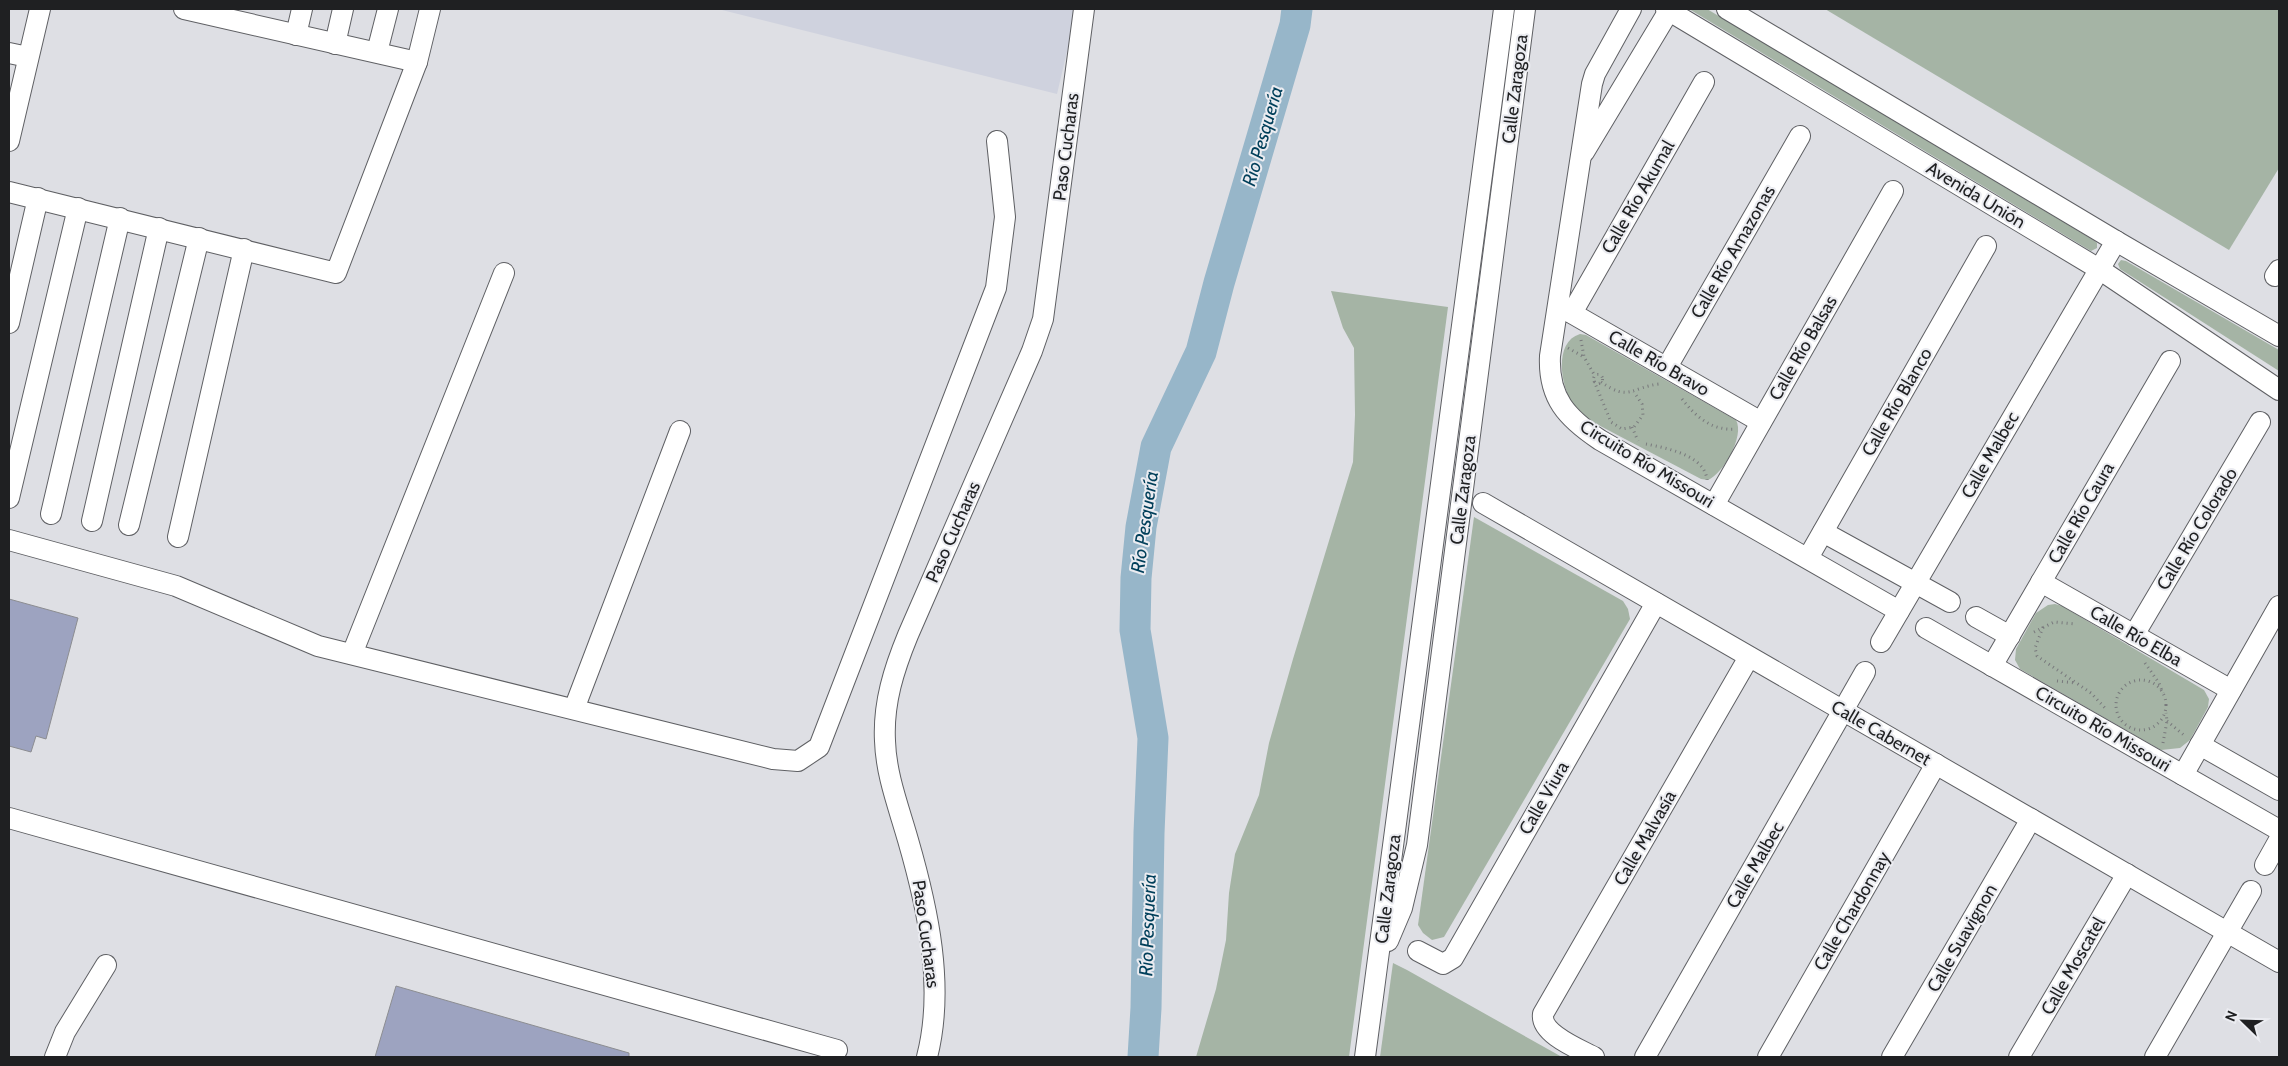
<svg xmlns="http://www.w3.org/2000/svg" width="2288" height="1066" viewBox="0 0 2288 1066" font-family="Cabin,sans-serif">
	<style>
		.built { fill: #cfd2de }
		.green { fill: #a5b4a5 }
		.lines { fill: none; stroke-linecap: round; stroke-linejoin: round }
		.river { stroke: #97b6c9; stroke-width: 31 }
		.building { fill: #9da3c0; stroke: #8c8d91 }
		.minor-casing { stroke: #5f6064; stroke-width: 22 }
		.path { stroke: #78797c; stroke-width: 3; stroke-dasharray: 1 4; stroke-linecap: butt }
		.minor { stroke: #fff; stroke-width: 20 }
		.labels { text-anchor: middle; stroke-width: 4; stroke-linejoin: round; paint-order: stroke }
		.street-label { font-size: 18px; fill: #1f2022; stroke: #ebecf1 }
		.water-label { font-size: 19px; font-style: italic; fill: #003f5a; stroke: #ebecf1 }
	</style>
	<rect width="100%" height="100%" fill="#dedfe4"/>
	<!-- built -->
	<polygon class="built" points="718,9 1077,9 1057,94"/>
	<!-- green -->
	<g class="green">
		<polygon points="1689,9 1707,9 2095,241 2097,243 2097,248 2091,251"/>
		<polygon points="1825,9 2279,9 2279,168 2229,250"/>
		<polygon points="2121,260 2126,261 2279,350 2279,371 2120,269 2118,264"/>
		<polygon points="1331,291 1448,307 1349,1057 1196,1057 1216,989 1226,940 1229,893 1235,854 1259,795 1269,743 1293,659 1353,462 1355,415 1354,348 1343,328"/>
		<path d="M1580 334 1586 335 1736 420C1745 436 1723 474 1708 480L1701 479 1587 419C1582 414 1576 410 1573 404 1561 387 1553 342 1580 334Z"/>
		<polygon points="1474,517 1623,601 1628,609 1630,619 1444,937 1432,940 1423,933 1418,925"/>
		<polygon points="2055,604 2062,606 2204,690 2209,699 2208,707 2190,740 2180,748 2161,750 2020,669 2015,660 2016,649 2036,613 2048,605"/>
		<polygon points="1393,963 1407,970 1562,1057 1380,1057"/>
	</g>
	<g class="lines">
		<!-- river -->
		<polyline class="river" points="1143,1057 1146,1008 1149,833 1153,738 1135,630 1136,578 1141,527 1156,447 1201,352 1219,283 1295,25 1297,9"/>
	</g>
	<!-- building -->
	<g class="building">
		<polygon points="9,599 78,618 46,739 36,736 31,752 9,746"/>
		<polygon points="396,986 629,1053 629,1057 375,1057"/>
	</g>
	<g class="lines">
		<defs>
			<g id="minor">
				<polyline points="184,9 417,62"/>
				<path d="M1631 9 1595 74 1592 84 1550 356C1548 398 1567 418 1600 440L1899 611"/>
				<polyline points="1666,9 2099,269 2279,390"/>
				<polyline points="1727,9 2116,241 2279,336"/>
				<polyline points="296,35 302,9"/>
				<polyline points="335,44 343,9"/>
				<polyline points="377,52 388,9"/>
				<polyline points="9,53 28,57"/>
				<polyline points="9,141 40,9"/>
				<polyline points="1584,152 1670,9"/>
				<polyline points="9,192 336,273 417,62 430,9"/>
				<polyline points="2275,276 2279,270"/>
				<polyline points="1561,307 1761,422"/>
				<polyline points="1572,313 1704,82"/>
				<polyline points="9,323 38,198"/>
				<polyline points="1667,367 1800,136"/>
				<polyline points="9,498 78,208"/>
				<polyline points="1483,503 2279,962"/>
				<polyline points="1714,505 1893,191"/>
				<polyline points="51,514 120,218"/>
				<polyline points="92,521 159,228"/>
				<polyline points="129,525 199,238"/>
				<polyline points="1823,532 1950,602"/>
				<polyline points="178,537 244,249"/>
				<polyline points="9,540 176,586 318,646 773,759 798,761 819,747 996,288 1005,217 997,141"/>
				<polyline points="1808,558 1986,246"/>
				<polyline points="2041,582 2231,690"/>
				<polyline points="1976,617 2010,636"/>
				<polyline points="1926,628 2279,830"/>
				<polyline points="2134,635 2260,422"/>
				<polyline points="1881,642 2116,241"/>
				<polyline points="352,654 504,273"/>
				<polyline points="1992,666 2170,361"/>
				<polyline points="574,709 680,431"/>
				<polyline points="2200,745 2279,790"/>
				<polyline points="2183,775 2279,606"/>
				<polyline points="9,818 837,1050"/>
				<polyline points="2265,865 2279,840"/>
				<polyline points="1388,941 1402,908 1417,845 1525,9"/>
				<polyline points="1418,951 1443,964 1453,958 1656,603"/>
				<polyline points="55,1057 65,1032 106,965"/>
				<path d="M927 1057C945 987 928 909 908 840 899 808 886 775 885 741 883 703 894 669 908 635L1032 351 1043 319 1084 9"/>
				<polyline points="1365,1057 1504,9"/>
				<path d="M1594 1057C1579 1049 1540 1034 1543 1014L1749 657"/>
				<polyline points="1645,1057 1865,672"/>
				<polyline points="1768,1057 1936,764"/>
				<polyline points="1892,1057 2031,819"/>
				<polyline points="2019,1057 2127,874"/>
				<polyline points="2155,1057 2251,891"/>
			</g>
		</defs>
		<!-- minor casing -->
		<use href="#minor" class="minor-casing"/>
		<!-- path -->
		<g class="path">
			<polyline points="1581,340 1584,357 1595,376"/>
			<polyline points="1568,348 1584,357"/>
			<circle cx="1598" cy="379" r="4.5"/>
			<polyline points="1594,381 1611,422 1622,429 1634,427 1643,415 1642,404 1634,392"/>
			<path d="M1601 382C1629 402 1632 387 1659 384"/>
			<path d="M1682 399C1696 417 1712 431 1736 429"/>
			<polyline points="1632,427 1638,441"/>
			<path d="M1646 444C1666 448 1705 455 1707 480"/>
			<polyline points="2043,627 2035,648 2037,656 2091,693 2105,708"/>
			<polyline points="2034,632 2054,622 2076,624"/>
			<polyline points="2145,663 2159,683 2163,693"/>
			<circle cx="2141" cy="705" r="25"/>
			<polyline points="2057,681 2076,683"/>
			<polyline points="2167,721 2185,736"/>
			<polyline points="2163,743 2167,721 2166,713"/>
		</g>
		<!-- minor -->
		<use href="#minor" class="minor"/>
	</g>
	<g class="labels">
		<!-- street labels -->
		<g class="street-label">
			<text transform="translate(1515 89) rotate(-83)" y="6">Calle Zaragoza</text>
			<text transform="translate(1066 147) rotate(-83)" y="6">Paso Cucharas</text>
			<text transform="translate(1976 195) rotate(31)" y="6">Avenida Unión</text>
			<text transform="translate(1638 197) rotate(-60)" y="6">Calle Río Akumal</text>
			<text transform="translate(1733 252) rotate(-60)" y="6">Calle Río Amazonas</text>
			<text transform="translate(1803 348) rotate(-60)" y="6">Calle Río Balsas</text>
			<text transform="translate(1659 363) rotate(30)" y="6">Calle Río Bravo</text>
			<text transform="translate(1897 402) rotate(-60)" y="6">Calle Río Blanco</text>
			<text transform="translate(1990 455) rotate(-60)" y="6">Calle Malbec</text>
			<text transform="translate(1647 464) rotate(31)" y="6">Circuito Río Missouri</text>
			<text transform="translate(1463 490) rotate(-83)" y="6">Calle Zaragoza</text>
			<text transform="translate(2081 513) rotate(-60)" y="6">Calle Río Caura</text>
			<text transform="translate(2197 529) rotate(-59)" y="6">Calle Río Colorado</text>
			<text transform="translate(953 532) rotate(-66)" y="6">Paso Cucharas</text>
			<text transform="translate(2136 636) rotate(30)" y="6">Calle Río Elba</text>
			<text transform="translate(2103 729) rotate(30)" y="6">Circuito Río Missouri</text>
			<text transform="translate(1881 733) rotate(30)" y="6">Calle Cabernet</text>
			<text transform="translate(1544 798) rotate(-60)" y="6">Calle Viura</text>
			<text transform="translate(1645 838) rotate(-60)" y="6">Calle Malvasía</text>
			<text transform="translate(1755 865) rotate(-60)" y="6">Calle Malbec</text>
			<text transform="translate(1388 889) rotate(-83)" y="6">Calle Zaragoza</text>
			<text transform="translate(1852 911) rotate(-60)" y="6">Calle Chardonnay</text>
			<text transform="translate(926 934) rotate(82)" y="6">Paso Cucharas</text>
			<text transform="translate(1962 938) rotate(-60)" y="6">Calle Suavignon</text>
			<text transform="translate(2073 966) rotate(-60)" y="6">Calle Moscatel</text>
		</g>
		<!-- water labels -->
		<g class="water-label">
			<text transform="translate(1262 136) rotate(-74)" y="7">Río Pesquería</text>
			<text transform="translate(1144 522) rotate(-82)" y="7">Río Pesquería</text>
			<text transform="translate(1147 925) rotate(-88)" y="7">Río Pesquería</text>
		</g>
	</g>
	<!-- border -->
	<rect width="2288" height="1066" fill="none" stroke="#1f2022" stroke-width="20"/>
	<!-- north arrow -->
	<g transform="translate(2243 1021) rotate(293)" stroke="#ebecf1" stroke-width="4" paint-order="stroke">
	<path d="M0-4L9 19L0 12L-9 19Z" fill="#1f2022"/>
	<text y="-8" font-size="14" font-weight="bold" text-anchor="middle" fill="#1f2022">N</text>
	</g>
</svg>
